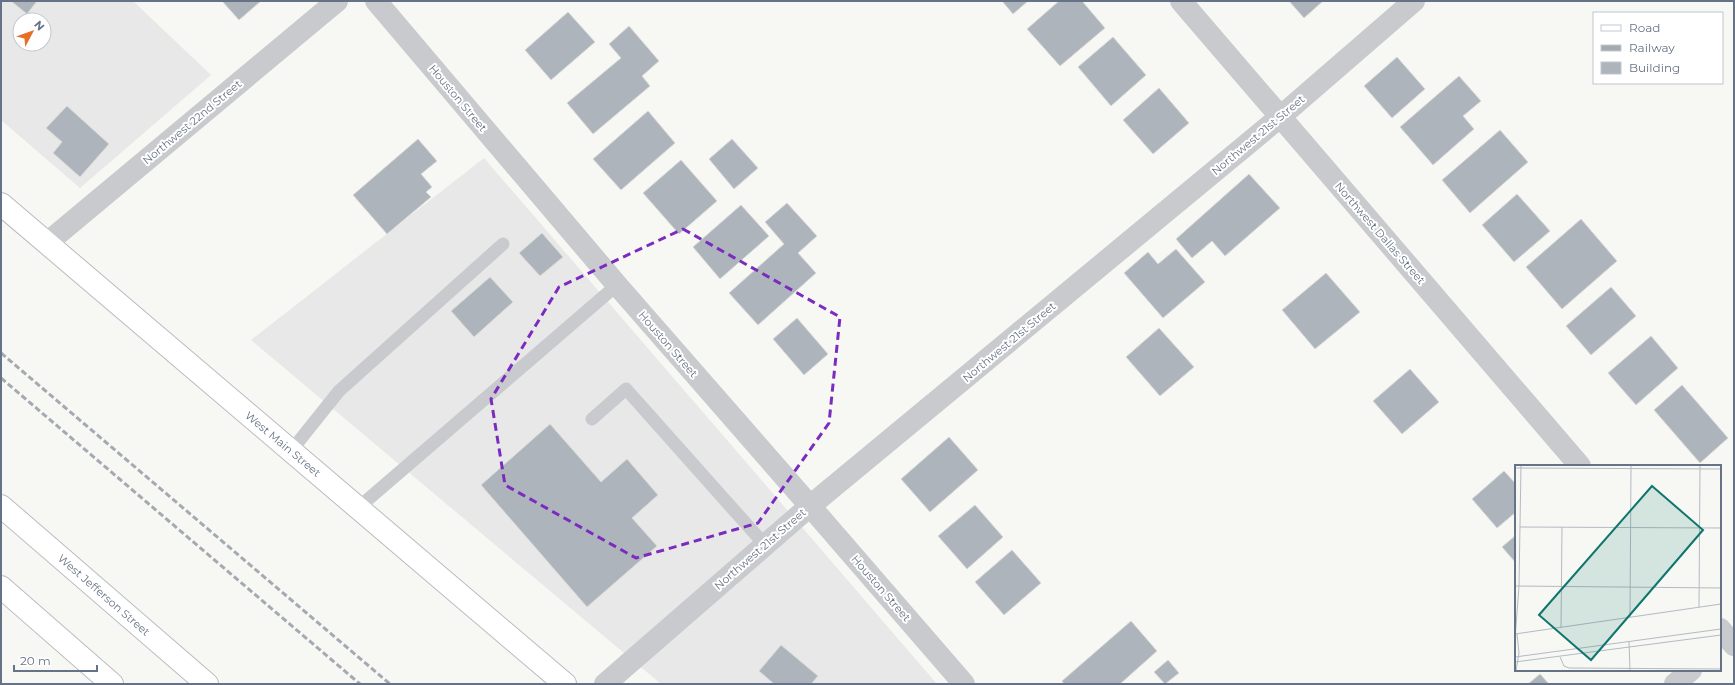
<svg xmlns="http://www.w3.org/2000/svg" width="1735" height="685" viewBox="0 0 1735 685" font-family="Montserrat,sans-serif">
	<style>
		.built { fill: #e8e8e8; fill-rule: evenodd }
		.building { fill: #aeb4bb; stroke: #d9d9d7 }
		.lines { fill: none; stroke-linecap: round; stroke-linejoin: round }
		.secondary-casing { stroke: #babdc2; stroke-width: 24 }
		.primary-casing { stroke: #b8bbc0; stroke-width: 24 }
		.service { stroke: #c8cace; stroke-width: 13 }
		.minor { stroke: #c8cace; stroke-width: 22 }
		.secondary { stroke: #fff; stroke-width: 22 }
		.primary { stroke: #fff; stroke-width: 22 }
		.rail { stroke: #a5aab1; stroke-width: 3; stroke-dasharray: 6 3; stroke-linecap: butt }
		.marked { fill: none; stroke: #7b2cbf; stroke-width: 3; stroke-dasharray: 8 5; stroke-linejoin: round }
		.labels { text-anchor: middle; stroke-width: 4; stroke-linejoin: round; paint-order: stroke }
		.street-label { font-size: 11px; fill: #667386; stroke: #fff }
		.inset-road { fill: none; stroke: #b4bac1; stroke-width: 1 }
		.view { fill: #0f766e; fill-opacity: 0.15; stroke: #0f766e; stroke-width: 2 }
		.inset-edge { fill: none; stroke: #667386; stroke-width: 2 }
	</style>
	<rect width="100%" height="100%" fill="#f7f7f4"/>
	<!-- built -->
	<g class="built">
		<path d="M1 1H133L211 75 80 188 1 120ZM20 20H44V44H20Z"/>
		<polygon points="484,158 937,684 661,684 251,340"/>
	</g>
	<!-- building -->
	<g class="building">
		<polygon points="11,1 37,1 27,14"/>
		<polygon points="222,1 261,1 239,20"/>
		<polygon points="1002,1 1028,1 1013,14"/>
		<polygon points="1059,1 1082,1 1105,28 1060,66 1027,29"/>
		<polygon points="1289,1 1323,1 1304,18"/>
		<polygon points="568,12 595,42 551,80 525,50"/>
		<polygon points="629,26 659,61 642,76 650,86 593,134 567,103 621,58 609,44"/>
		<polygon points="1113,37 1146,75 1111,106 1078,67"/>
		<polygon points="1397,57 1425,89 1392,118 1364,86"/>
		<polygon points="1459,76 1481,101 1463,116 1474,129 1433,165 1400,127"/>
		<polygon points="1159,88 1189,123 1153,154 1123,120"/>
		<polygon points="67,106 109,144 80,177 53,153 62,142 46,128"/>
		<polygon points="648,111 675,143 621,190 593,159"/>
		<polygon points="1500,130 1528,162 1470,213 1442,180"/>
		<polygon points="418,139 437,161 421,174 432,187 426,192 431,197 387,234 353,195"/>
		<polygon points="732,139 758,168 734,189 709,159"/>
		<polygon points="681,160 717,201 679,234 643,193"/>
		<polygon points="1249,174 1280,208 1225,256 1212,241 1192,258 1176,239"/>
		<polygon points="1517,194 1550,231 1514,262 1482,225"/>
		<polygon points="787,203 817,236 798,253 816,273 758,325 729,293 784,244 765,222"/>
		<polygon points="741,205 769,236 720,279 693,247"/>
		<polygon points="1581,219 1617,261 1562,309 1526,267"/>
		<polygon points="542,233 563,257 540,276 519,253"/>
		<polygon points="1176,249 1205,282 1163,318 1124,273 1148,252 1158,264"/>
		<polygon points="1326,273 1360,312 1315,349 1282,310"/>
		<polygon points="490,277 513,302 474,337 451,311"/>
		<polygon points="1611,287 1636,316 1591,355 1566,326"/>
		<polygon points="797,318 828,354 804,375 773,339"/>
		<polygon points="1159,328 1194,367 1160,396 1126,357"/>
		<polygon points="1651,336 1678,368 1636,405 1608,373"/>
		<polygon points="1410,369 1439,402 1402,434 1373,401"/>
		<polygon points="1682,385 1728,438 1700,463 1654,410"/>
		<polygon points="550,424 601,482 627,459 658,495 632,518 657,546 587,607 481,485"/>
		<polygon points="949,437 978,470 930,512 901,479"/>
		<polygon points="1504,471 1516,484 1516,512 1497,528 1472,499"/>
		<polygon points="975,505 1003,537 967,569 938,536"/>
		<polygon points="1516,535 1516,563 1502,547"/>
		<polygon points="1012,550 1041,583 1004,615 975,582"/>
		<polygon points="1131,621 1157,651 1120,684 1064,684 1062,681"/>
		<polygon points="781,645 818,676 811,684 774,684 759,671"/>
		<polygon points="1168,660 1179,673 1165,684 1154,672"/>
		<polygon points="1540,674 1549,684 1528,684"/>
	</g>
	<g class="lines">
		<defs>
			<g id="secondary">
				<polyline points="1,506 207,684"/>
				<polyline points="1,587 112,684"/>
			</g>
			<polyline id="primary" points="1,204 565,684"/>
		</defs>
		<!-- secondary casing -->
		<use href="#secondary" class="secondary-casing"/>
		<!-- primary casing -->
		<use href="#primary" class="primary-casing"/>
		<!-- service -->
		<g class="service">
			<polyline points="592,419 626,389 765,545"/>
			<polyline points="291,451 339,391 503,244"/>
			<polyline points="358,508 617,285"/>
		</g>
		<!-- minor -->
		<g class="minor">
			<polyline points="376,1 617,285 810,506 964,684"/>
			<polyline points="1181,1 1580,466"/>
			<polyline points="47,243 337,1"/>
			<polyline points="1720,629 1734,645"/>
			<polyline points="605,684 810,506 1280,117 1414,1"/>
			<polyline points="1675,684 1691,670"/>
		</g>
		<!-- secondary -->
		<use href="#secondary" class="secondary"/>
		<!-- primary -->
		<use href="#primary" class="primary"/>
		<!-- rail -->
		<g class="rail">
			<polyline points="1,353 390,684"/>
			<polyline points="1,378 360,684"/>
		</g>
	</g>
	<!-- marked area -->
	<path class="marked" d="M683 229 840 317 829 423 758 523 636 558 505 485 491 399 559 287Z"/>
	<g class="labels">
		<!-- street labels -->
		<g class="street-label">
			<text transform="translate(458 98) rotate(50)" y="4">Houston Street</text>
			<text transform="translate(192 122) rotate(-40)" y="4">Northwest 22nd Street</text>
			<text transform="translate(1258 135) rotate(-40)" y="4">Northwest 21st Street</text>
			<text transform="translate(1380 233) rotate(49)" y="4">Northwest Dallas Street</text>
			<text transform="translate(1009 342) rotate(-40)" y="4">Northwest 21st Street</text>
			<text transform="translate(668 344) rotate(49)" y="4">Houston Street</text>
			<text transform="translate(283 444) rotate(40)" y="4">West Main Street</text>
			<text transform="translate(760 549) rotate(-41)" y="4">Northwest 21st Street</text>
			<text transform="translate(881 588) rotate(49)" y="4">Houston Street</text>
			<text transform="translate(104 595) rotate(41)" y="4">West Jefferson Street</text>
		</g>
	</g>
	<!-- overview -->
	<g transform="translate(1515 465)">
		<rect width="206" height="206" fill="#f7f7f4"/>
		<path class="inset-road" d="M0 3 206 4M5 62 206 63M0 121 206 123M184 142 185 0M115 152 116 0M46 163 47 62M0 169 206 139M0 174 4 121 6 0M114 176 115 206M0 192 206 164M45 192 49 201 54 203 206 204M0 197 206 170M1 206 4 188 2 169"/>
		<path class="view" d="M137 21 188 65 76 195 24 150Z"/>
		<rect width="206" height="206" class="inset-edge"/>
	</g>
	<!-- border -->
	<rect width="1735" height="685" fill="none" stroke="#667386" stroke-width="4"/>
	<!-- legend -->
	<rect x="1593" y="12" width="130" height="72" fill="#ffffff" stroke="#c2c7cf"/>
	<rect x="1601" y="25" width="20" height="6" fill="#ffffff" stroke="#c2c7cf"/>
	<text x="1629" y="32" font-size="12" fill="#667386">Road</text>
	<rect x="1601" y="45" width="20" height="6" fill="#a5aab1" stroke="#c2c7cf"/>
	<text x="1629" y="52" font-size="12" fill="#667386">Railway</text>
	<rect x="1601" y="62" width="20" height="12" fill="#aeb4bb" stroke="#c2c7cf"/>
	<text x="1629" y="72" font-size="12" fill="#667386">Building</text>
	<!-- north arrow -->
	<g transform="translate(32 32) rotate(49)"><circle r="19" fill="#ffffff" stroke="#c2c7cf"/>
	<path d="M0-3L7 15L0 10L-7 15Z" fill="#e66f26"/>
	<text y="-6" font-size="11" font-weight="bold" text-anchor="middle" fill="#667386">N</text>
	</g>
	<!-- scale -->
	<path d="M14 665v6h83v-6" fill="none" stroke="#667386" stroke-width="2"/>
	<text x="20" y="665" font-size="12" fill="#667386" stroke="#ffffff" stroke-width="3" paint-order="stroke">20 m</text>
</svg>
